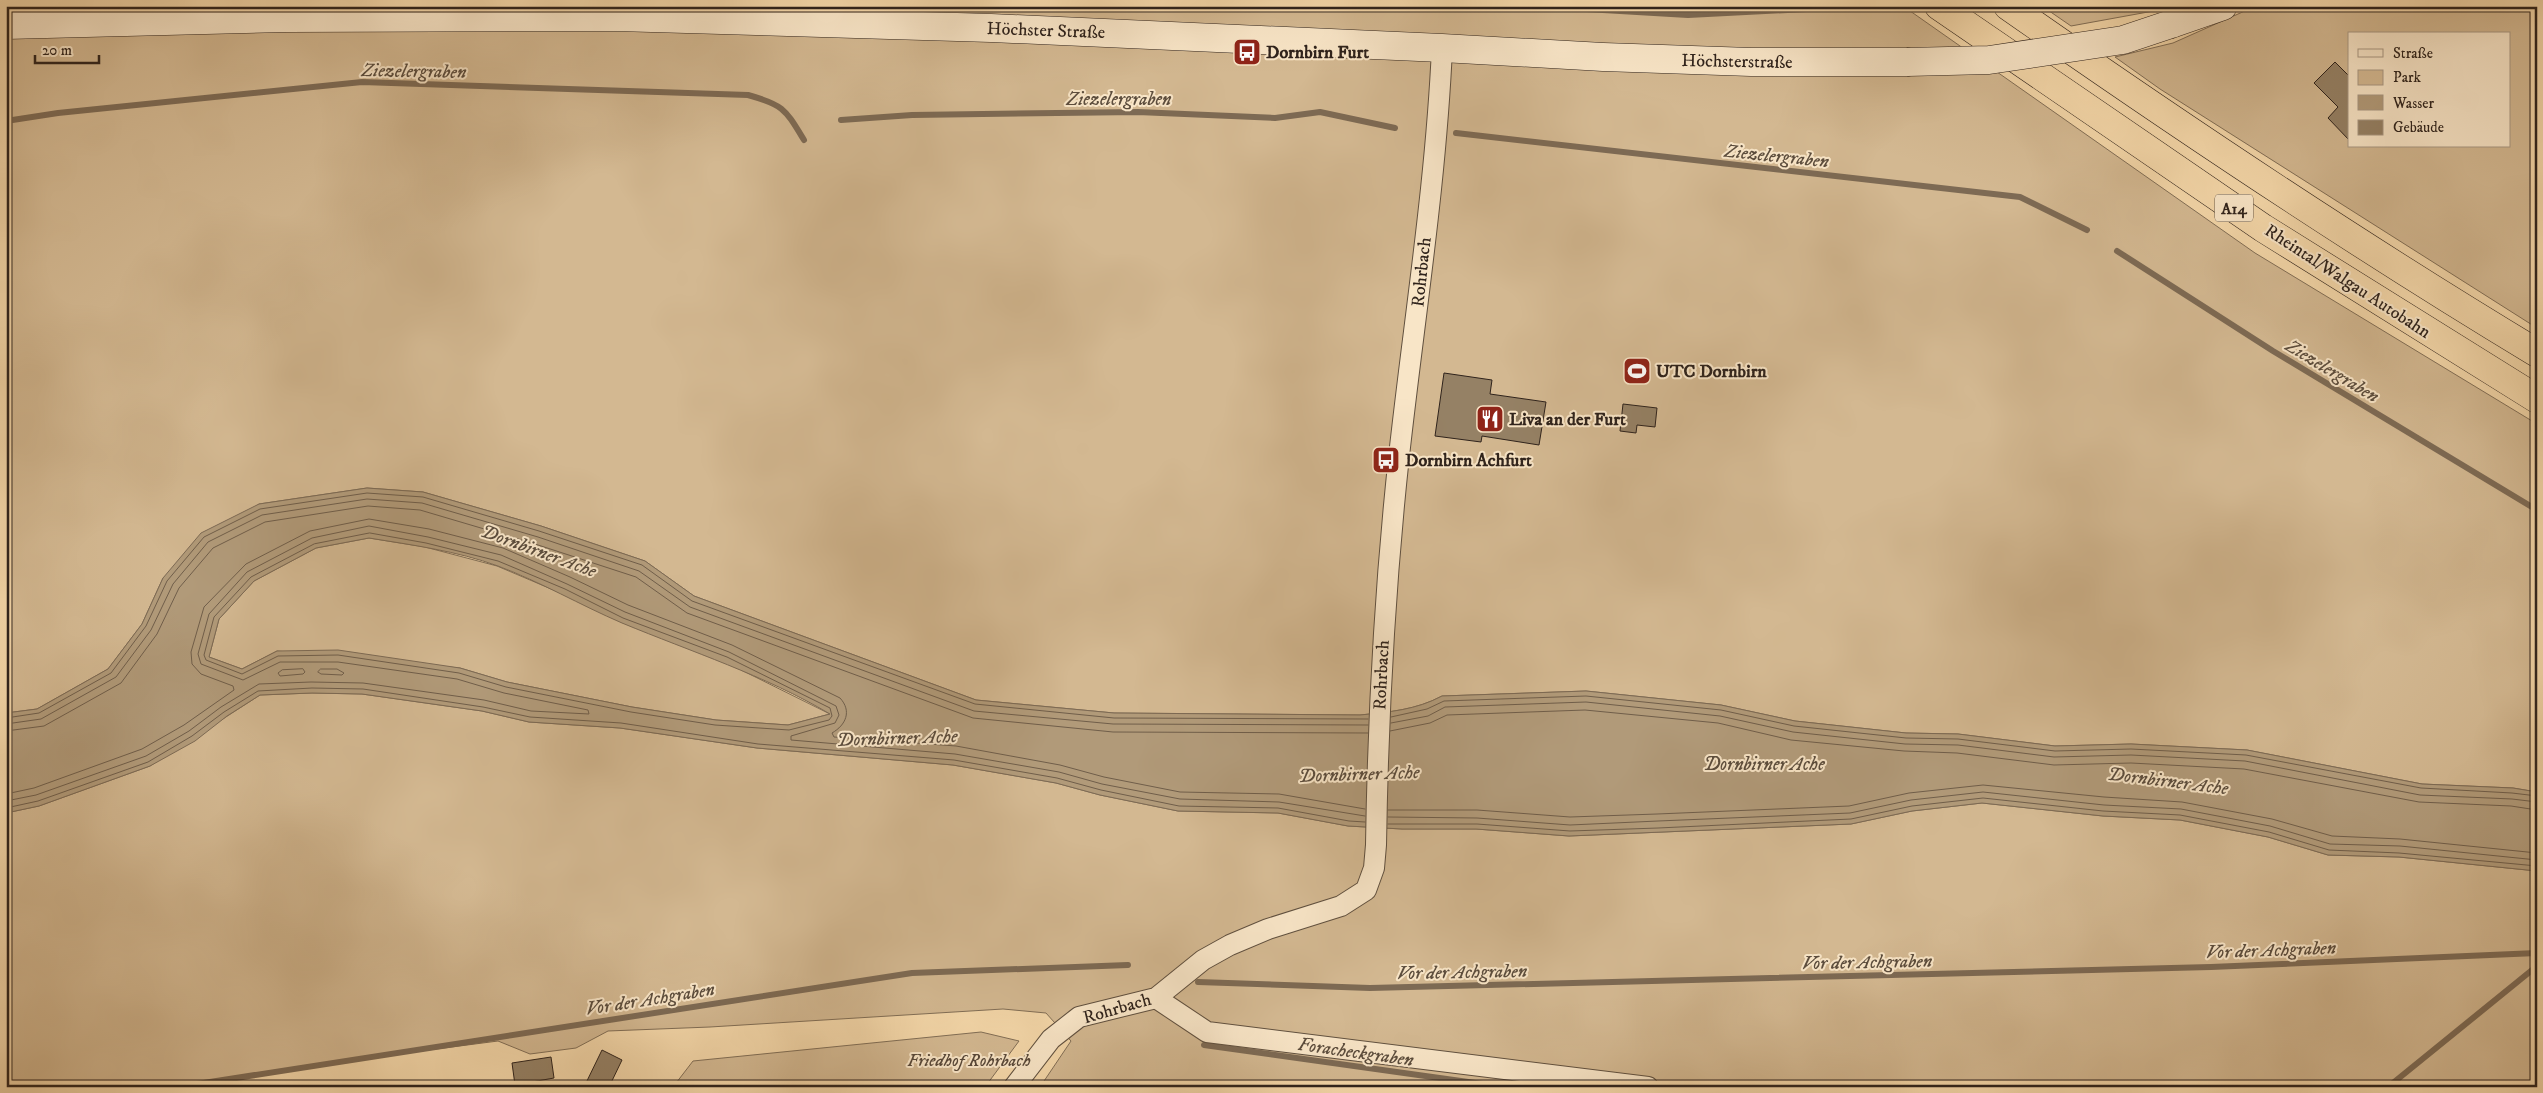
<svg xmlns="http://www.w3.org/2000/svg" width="2543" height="1093" viewBox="0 0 2543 1093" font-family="'IM FELL DW Pica',serif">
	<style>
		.green { fill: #d3b891; stroke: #816e56; fill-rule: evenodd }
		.water { fill: #b19a79; stroke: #7d6a54; fill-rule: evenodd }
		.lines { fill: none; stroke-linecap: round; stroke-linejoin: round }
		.shore { stroke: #705e4a; stroke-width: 1 }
		.stream { stroke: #7d6a54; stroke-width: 6 }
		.building { fill: #958165; stroke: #2f231c }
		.street-casing { stroke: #60503f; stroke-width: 22 }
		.secondary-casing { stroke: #2f231c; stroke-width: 29 }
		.highway-casing { stroke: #2f231c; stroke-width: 29 }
		.street { stroke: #f8e5c7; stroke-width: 20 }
		.secondary { stroke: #f8e5c7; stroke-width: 28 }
		.highway { stroke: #f4d7a9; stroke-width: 28 }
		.secondary-bridge-casing { stroke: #2f231c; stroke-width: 29; stroke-linecap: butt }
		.secondary-bridge { stroke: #f8e5c7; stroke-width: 28 }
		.labels { text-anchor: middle; stroke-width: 4; stroke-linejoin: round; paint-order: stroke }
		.shield { fill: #f8e5c7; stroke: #6b5d4f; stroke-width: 1 }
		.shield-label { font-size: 16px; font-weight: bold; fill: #2f231c }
		.street-label { font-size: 18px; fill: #2f231c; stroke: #f8e5c7 }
		.poi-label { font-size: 18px; font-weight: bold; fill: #2f231c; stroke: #f8e5c7; text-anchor: start }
		.park-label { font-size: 18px; font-style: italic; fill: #584839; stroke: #f8e5c7 }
		.water-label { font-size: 19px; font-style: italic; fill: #5c4d3d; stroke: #f8e5c7 }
	</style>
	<rect width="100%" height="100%" fill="#f4d7a9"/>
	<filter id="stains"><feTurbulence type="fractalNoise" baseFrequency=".004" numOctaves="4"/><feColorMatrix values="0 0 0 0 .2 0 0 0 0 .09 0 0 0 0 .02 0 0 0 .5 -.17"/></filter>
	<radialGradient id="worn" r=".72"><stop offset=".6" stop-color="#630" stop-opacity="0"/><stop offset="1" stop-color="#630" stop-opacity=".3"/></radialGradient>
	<!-- green -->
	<g class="green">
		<path d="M6 6H1903L2255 253 2537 424V792L2513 788 2422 784 2247 750 2131 744 2055 746 1958 734 1906 733 1795 721 1721 705 1586 691 1442 696C1416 710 1389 712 1360 715L1114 713 976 700 694 596 645 561 541 526 423 492 367 488 259 504 163 578 142 624 108 669 37 709 6 713Z"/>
		<polygon points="2042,6 2181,6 2071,26"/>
		<path d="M2256 6H2537V328L2160 89 2115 57 2173 43ZM2349 34H2509V146H2349Z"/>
		<polygon points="369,538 425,547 497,566 563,594 621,622 725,662 830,714 788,725 716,720 632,707 507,682 460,668 277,651 242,669 209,657 219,619 254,581 316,548"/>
		<polygon points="312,693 362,694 482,711 529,722 620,728 757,748 953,765 1056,783 1100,795 1178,811 1278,813 1348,826 1402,829 1476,829 1569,836 1851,824 1912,811 1982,803 2103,816 2180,820 2268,837 2328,855 2399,857 2537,871 2537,1087 1040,1087 1071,1041 1046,1013 1003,1009 710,1027 608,1031 576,1048 530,1054 498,1041 305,1066 182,1087 6,1087 6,813 39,806 150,766 260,695"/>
		<polygon points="981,1032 1019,1041 985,1087 673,1087 693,1061"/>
	</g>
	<!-- water -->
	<path class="water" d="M367 488 423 492 541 526 645 561 694 596 976 700 1114 713 1360 715C1389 712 1416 710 1442 696L1586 691 1721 705 1795 721 1906 733 1958 734 2055 746 2131 744 2247 750 2422 784 2513 788 2537 792V871L2399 857 2328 855 2268 837 2180 820 2103 816 1982 803 1912 811 1851 824 1569 836 1476 829H1402L1348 826 1278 813 1178 811 1100 795 1056 783 953 765 757 748 620 728 529 722 482 711 362 694 312 693 260 695 227 716 195 741 150 766 39 806 6 813V713L37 709 108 669 142 624 163 578 201 533 259 504ZM369 538C412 545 457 551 498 566 541 582 580 605 622 623 692 652 764 675 830 714L788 725 716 720 632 707 507 682 460 668 338 650 277 651 242 669 209 657 219 619 254 581 316 548Z"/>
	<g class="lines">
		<!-- shore -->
		<g class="shore">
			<polygon points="370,533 426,543 498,561 565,589 623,618 727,657 830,708 832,716 829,720 789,730 715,725 631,712 506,687 459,673 338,655 278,656 242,674 206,660 204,655 214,617 251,577 314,544"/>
			<polygon points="303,669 305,672 303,674 280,676 278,673 282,670"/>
			<polygon points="321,669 337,669 344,673 342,675 321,674 318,672"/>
			<polyline points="1391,717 1427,709 1444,701 1586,696 1721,710 1794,726 1906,738 1958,739 2055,751 2131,749 2246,755 2421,788 2512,793 2537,796"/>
			<polyline points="6,718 39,713 111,673 146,626 167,581 204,537 260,509 367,493 423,497 539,531 642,565 692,601 975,704 1114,718 1368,719"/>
			<polyline points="1391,723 1428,716 1445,707 1586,702 1720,716 1793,732 1905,744 1958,745 2054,757 2131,755 2245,761 2420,795 2512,799 2537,802"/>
			<polyline points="6,724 41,719 116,677 151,630 173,584 208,542 262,515 367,499 422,503 538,537 639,571 690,607 974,711 1113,724 1368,725"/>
			<polyline points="6,731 44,726 121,683 157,634 179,588 213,548 265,522 368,506 420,510 535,544 636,577 687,613 973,718 1113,732 1368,733"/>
			<polyline points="1390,731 1430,723 1447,715 1585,710 1718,723 1791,740 1904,751 1957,753 2054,765 2131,763 2244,769 2419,802 2511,806 2537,810"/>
			<path d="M6 794 34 788 142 749 184 725 234 690 233 686 201 674 192 664 191 652 204 607 246 564 310 531 369 519 429 529 503 548 570 577 628 605 732 645 840 698C852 711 846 725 832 733L834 737 956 746 1060 765 1104 777 1180 792 1279 794 1365 809"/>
			<polyline points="6,801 36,795 146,756 189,731 221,707 259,684 311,682 363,683 484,700 531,711 589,714 588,710 504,693 457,679 338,662 280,662 243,680 201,664 198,654 209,614 247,572 312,538 369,526 428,537 501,555 567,584 625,612 729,652 836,706 839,715 835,723 791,736 791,740 955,754 1059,772 1102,784 1180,799 1279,802 1365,816"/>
			<polyline points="6,808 38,801 148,762 192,736 224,712 258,691 312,688 363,689 483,707 530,717 621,723 758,744 954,760 1057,778 1101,790 1179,806 1278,808 1349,821 1365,822"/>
			<polyline points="1388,810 1477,810 1570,817 1657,814 1849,806 1909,793 1983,785 2104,797 2182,802 2272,819 2332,836 2400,839 2537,853"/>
			<polyline points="1388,817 1477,818 1570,825 1658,821 1850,813 1911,800 1983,792 2104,805 2181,809 2270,826 2330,844 2400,846 2537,860"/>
			<polyline points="1388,824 1477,824 1570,831 1658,828 1851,819 1912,806 1983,798 2103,811 2180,815 2269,832 2329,850 2399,853 2537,866"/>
		</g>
		<!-- stream -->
		<g class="stream">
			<polyline points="1535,6 1688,15 1865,6"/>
			<polyline points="1324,8 1533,6"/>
			<polyline points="841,120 912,115 1138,112 1275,118 1320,112 1395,128"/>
			<path d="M6 121 58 113 362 82 748 95C784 105 785 109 804 140"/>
			<polyline points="1456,133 2020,197 2087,230"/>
			<polyline points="2117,251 2273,351 2537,510"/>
			<polyline points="1198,982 1370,988 2211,967 2537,953"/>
			<polyline points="1204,1045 1504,1087"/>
			<polyline points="178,1087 912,973 1128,965"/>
			<polyline points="2388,1087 2537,966"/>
		</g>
	</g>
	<!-- building -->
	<g class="building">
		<polygon points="2335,62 2349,76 2349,140 2328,118 2338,107 2314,83"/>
		<polygon points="1444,373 1492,380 1490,394 1546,402 1539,445 1482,436 1481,442 1435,436"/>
		<polygon points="1623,404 1657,408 1655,427 1637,425 1636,433 1620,431"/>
		<polygon points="602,1050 622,1060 609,1087 584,1087"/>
		<polygon points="551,1057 554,1078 515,1085 512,1063"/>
	</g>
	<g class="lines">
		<defs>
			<g id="street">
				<polyline points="1156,998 1207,1032 1648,1087"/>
				<path d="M1014 1087 1051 1039 1079 1017 1156 998 1203 960 1230 945 1268 929 1341 906 1366 890 1374 868 1376 845C1378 715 1385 585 1399 456 1414 320 1436 184 1442 48"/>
			</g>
			<g id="secondary">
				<polyline points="2171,24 2223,6"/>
				<polyline points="6,25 286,18 617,17 991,28 1442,48 1603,57 1751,62 1907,62"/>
			</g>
			<g id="highway">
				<polyline points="1939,6 2263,228 2537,399"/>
				<path d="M2008 6C2181 127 2356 244 2537 353"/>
			</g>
		</defs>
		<!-- street casing -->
		<use href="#street" class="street-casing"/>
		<!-- secondary casing -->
		<use href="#secondary" class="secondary-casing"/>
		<!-- highway casing -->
		<use href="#highway" class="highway-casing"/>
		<!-- street -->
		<use href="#street" class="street"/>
		<!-- secondary -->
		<use href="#secondary" class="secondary"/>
		<!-- highway -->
		<use href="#highway" class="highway"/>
		<defs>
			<polyline id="secondary-bridge" points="1907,62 1989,60 2123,40 2171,24"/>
		</defs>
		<!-- secondary-bridge casing -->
		<use href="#secondary-bridge" class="secondary-bridge-casing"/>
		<!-- secondary-bridge -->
		<use href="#secondary-bridge" class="secondary-bridge"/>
	</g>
	<!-- icons -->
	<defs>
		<symbol id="bus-square" viewBox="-11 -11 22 22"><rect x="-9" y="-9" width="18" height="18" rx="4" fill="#8f2418" stroke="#f8e5c7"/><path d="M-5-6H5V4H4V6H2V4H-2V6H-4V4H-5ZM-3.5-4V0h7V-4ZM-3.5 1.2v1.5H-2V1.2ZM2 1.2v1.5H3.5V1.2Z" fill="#fff"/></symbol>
		<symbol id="stadium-square" viewBox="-11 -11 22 22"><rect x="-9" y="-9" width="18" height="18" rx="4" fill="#8f2418" stroke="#f8e5c7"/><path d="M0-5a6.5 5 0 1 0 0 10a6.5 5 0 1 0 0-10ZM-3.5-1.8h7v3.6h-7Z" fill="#fff"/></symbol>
		<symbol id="restaurant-square" viewBox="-11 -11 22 22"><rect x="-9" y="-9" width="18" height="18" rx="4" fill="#8f2418" stroke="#f8e5c7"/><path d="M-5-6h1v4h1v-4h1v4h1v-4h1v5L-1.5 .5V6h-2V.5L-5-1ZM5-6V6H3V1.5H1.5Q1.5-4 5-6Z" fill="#fff"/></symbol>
	</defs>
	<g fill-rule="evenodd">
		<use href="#bus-square" x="1231" y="36" width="32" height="32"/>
		<use href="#stadium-square" x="1621" y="355" width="32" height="32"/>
		<use href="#restaurant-square" x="1474" y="403" width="32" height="32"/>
		<use href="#bus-square" x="1370" y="444" width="32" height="32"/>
	</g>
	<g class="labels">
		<!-- shield labels -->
		<rect class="shield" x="2215" y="194.5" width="38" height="27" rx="4"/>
		<g class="shield-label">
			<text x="2234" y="214">A14</text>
		</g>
		<!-- street labels -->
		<g class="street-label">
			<text transform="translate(1046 30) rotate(2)" y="6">Höchster Straße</text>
			<text transform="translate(1737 61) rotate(1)" y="6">Höchsterstraße</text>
			<text transform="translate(1421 272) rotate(-84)" y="6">Rohrbach</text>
			<text transform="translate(2348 281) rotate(33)" y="6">Rheintal/Walgau Autobahn</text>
			<text transform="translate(1381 675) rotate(-87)" y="6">Rohrbach</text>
			<text transform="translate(1117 1008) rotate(-16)" y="6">Rohrbach</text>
		</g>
		<!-- poi labels -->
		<g class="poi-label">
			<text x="1266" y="58">Dornbirn Furt</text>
			<text x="1656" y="377">UTC Dornbirn</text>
			<text x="1509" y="425">Liva an der Furt</text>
			<text x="1405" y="466">Dornbirn Achfurt</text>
		</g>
		<!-- park labels -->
		<g class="park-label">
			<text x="969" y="1066">Friedhof Rohrbach</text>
		</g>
		<!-- water labels -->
		<g class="water-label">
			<text transform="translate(414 70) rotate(1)" y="7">Ziezelergraben</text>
			<text x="1119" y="105">Ziezelergraben</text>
			<text transform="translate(1777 155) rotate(6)" y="7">Ziezelergraben</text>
			<text transform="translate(2333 370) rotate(31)" y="7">Ziezelergraben</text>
			<text transform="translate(539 550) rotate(20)" y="7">Dornbirner Ache</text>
			<text transform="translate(897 737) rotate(-2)" y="7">Dornbirner Ache</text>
			<text x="1764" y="770">Dornbirner Ache</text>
			<text transform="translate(1359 773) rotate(-2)" y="7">Dornbirner Ache</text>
			<text transform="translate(2168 780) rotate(7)" y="7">Dornbirner Ache</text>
			<text transform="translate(2271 949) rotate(-2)" y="7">Vor der Achgraben</text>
			<text transform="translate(1867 961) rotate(-1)" y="7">Vor der Achgraben</text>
			<text transform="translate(1462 971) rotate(-1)" y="7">Vor der Achgraben</text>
			<text transform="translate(650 998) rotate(-9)" y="7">Vor der Achgraben</text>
			<text transform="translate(1356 1051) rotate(8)" y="7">Foracheckgraben</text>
		</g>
	</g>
	<!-- margin -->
	<rect width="2543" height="1093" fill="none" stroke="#f4d7a9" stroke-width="25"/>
	<rect x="8" y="8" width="2528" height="1078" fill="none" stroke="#2f231c" stroke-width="2.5"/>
	<rect x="12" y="12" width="2518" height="1068" fill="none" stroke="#2f231c"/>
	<!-- legend -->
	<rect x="2348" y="32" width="162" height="115" fill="#f8e5c7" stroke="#a89783"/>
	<rect x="2358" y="49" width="25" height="8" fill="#f8e5c7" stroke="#a89783"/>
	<text x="2393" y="58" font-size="15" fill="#2f231c">Straße</text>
	<rect x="2358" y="70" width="25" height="15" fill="#d3b891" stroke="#a89783"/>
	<text x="2393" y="82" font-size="15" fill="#2f231c">Park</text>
	<rect x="2358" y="95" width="25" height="15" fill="#b19a79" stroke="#a89783"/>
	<text x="2393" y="108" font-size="15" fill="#2f231c">Wasser</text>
	<rect x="2358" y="120" width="25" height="15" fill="#958165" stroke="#a89783"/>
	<text x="2393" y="132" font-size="15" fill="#2f231c">Gebäude</text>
	<!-- scale -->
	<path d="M35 55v8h64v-8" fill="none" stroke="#2f231c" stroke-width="2.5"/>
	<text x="42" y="55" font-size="15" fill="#2f231c" stroke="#f8e5c7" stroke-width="4" paint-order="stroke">20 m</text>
	<rect width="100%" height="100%" filter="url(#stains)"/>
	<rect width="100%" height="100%" fill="url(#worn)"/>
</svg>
